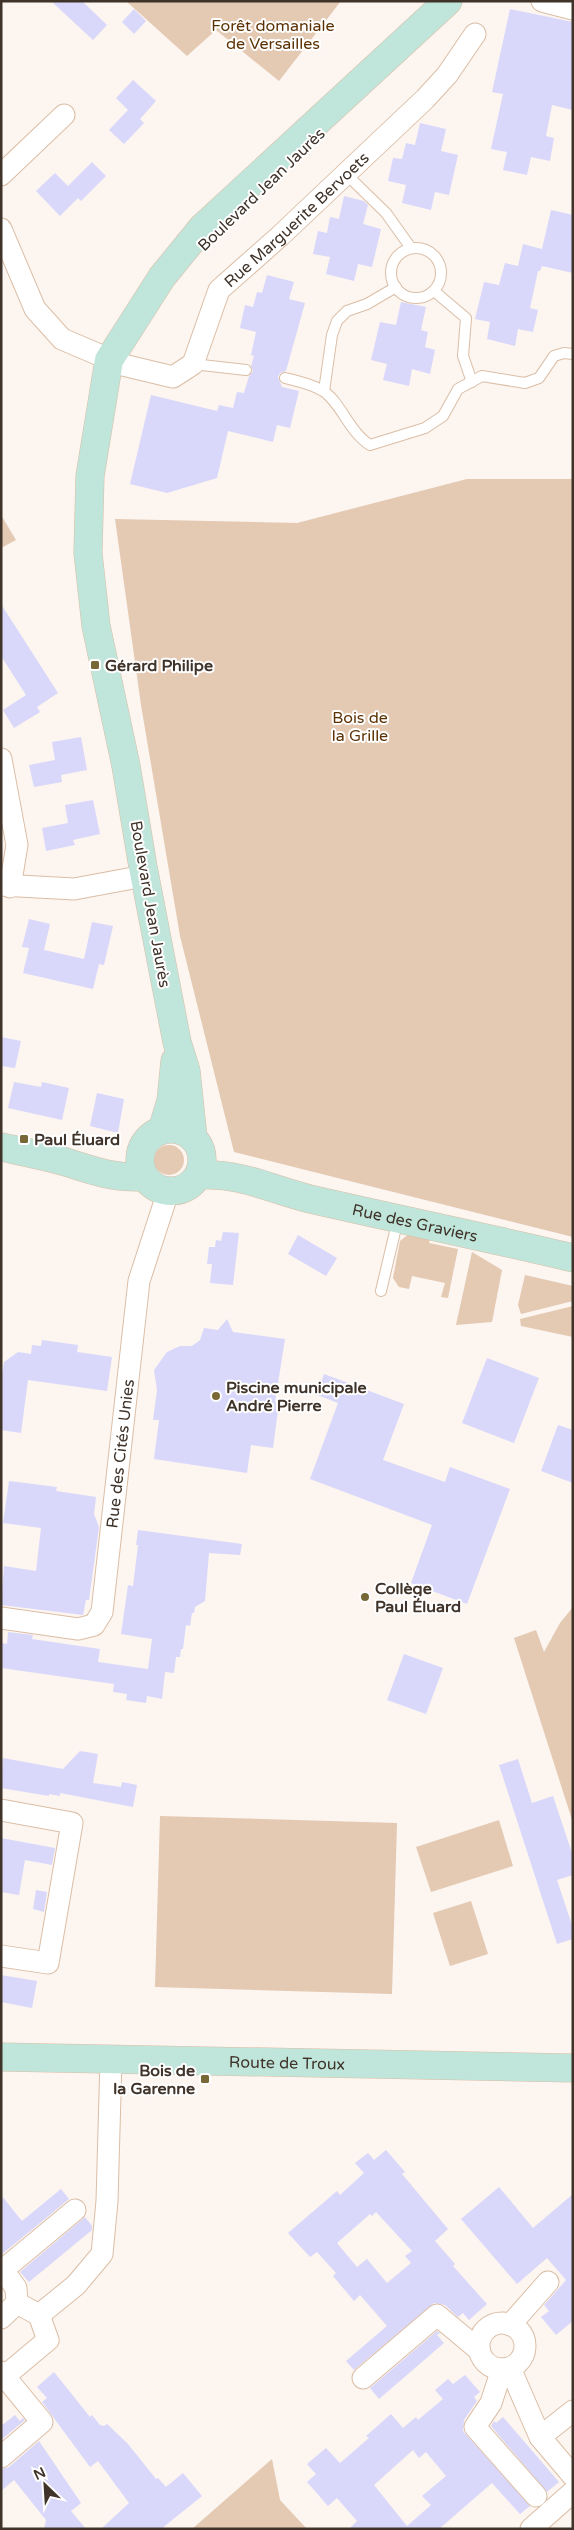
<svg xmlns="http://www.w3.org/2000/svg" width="574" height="2530" viewBox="0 0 574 2530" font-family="'Varela Round',sans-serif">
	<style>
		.green { fill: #e4c9b3 }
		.building { fill: #d9d8fb; fill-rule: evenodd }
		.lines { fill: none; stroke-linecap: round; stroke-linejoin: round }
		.lane-casing { stroke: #dbbea6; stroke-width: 12 }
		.street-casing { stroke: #dbbea6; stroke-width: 23 }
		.secondary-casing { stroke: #dbbea6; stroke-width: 29 }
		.lane { stroke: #fff; stroke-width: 10 }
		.street { stroke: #fff; stroke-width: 21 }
		.secondary { stroke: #c0e5da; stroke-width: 28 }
		.poi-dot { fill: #776836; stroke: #fff; stroke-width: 2 }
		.labels { text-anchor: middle; stroke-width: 4; stroke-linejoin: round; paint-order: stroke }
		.park-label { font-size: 16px; fill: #5c3205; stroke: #fff }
		.street-label { font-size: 16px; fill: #3f332a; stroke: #fff }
		.poi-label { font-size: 16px; font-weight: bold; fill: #3f332a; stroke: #fff; text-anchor: start }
	</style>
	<rect width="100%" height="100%" fill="#fcf5f0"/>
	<!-- green -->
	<g class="green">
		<polygon points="126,1 341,1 279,81 216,30 187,56"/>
		<polygon points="467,479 573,479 573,1237 234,1152 180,936 141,705 115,519 297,523"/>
		<polygon points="1,515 16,540 1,548"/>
		<circle cx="169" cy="1160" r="15"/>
		<polygon points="410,1233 430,1237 429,1243 458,1249 448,1298 441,1297 445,1283 412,1276 409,1289 399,1287 393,1278 400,1241"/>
		<polygon points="472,1252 502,1270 492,1322 456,1325"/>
		<polygon points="525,1275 573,1286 573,1301 521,1314 518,1305"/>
		<polygon points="573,1306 573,1337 521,1326 520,1319"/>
		<polygon points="573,1607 573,1823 514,1638 536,1630 544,1652 560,1623"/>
		<polygon points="160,1816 397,1823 392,1994 155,1987"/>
		<polygon points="499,1820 513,1866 431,1892 416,1847"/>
		<polygon points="471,1901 488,1954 450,1966 433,1913"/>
		<polygon points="272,2459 280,2500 307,2529 192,2529"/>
	</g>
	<!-- building -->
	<g class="building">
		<polygon points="51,1 82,1 107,25 93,40"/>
		<polygon points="134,9 146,21 134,34 122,22"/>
		<polygon points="510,9 573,22 573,110 552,105 546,136 554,138 550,161 531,157 527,175 503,170 507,152 491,149 503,94 492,92"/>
		<polygon points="133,80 156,101 140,119 144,123 124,144 109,130 128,110 116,98"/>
		<polygon points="420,123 446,129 441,151 458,155 449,195 435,192 431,210 402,203 406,185 388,181 393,158 402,159 406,143 415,145"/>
		<polygon points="92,162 106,176 81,201 78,198 60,216 36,191 55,173 68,186"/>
		<polygon points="344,196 364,201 368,205 363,224 381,229 372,267 358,264 354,281 326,274 330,257 313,254 318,231 327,233 330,217 339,219"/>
		<polygon points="551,210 573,215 573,273 542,266 540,271 538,271 530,308 538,310 533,332 518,329 515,346 487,339 490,322 475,319 484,282 499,285 505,263 518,266 523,244 542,249"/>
		<polygon points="267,275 294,282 289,299 305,303 286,371 280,373 278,377 282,387 299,391 290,428 277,425 273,442 228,431 217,478 167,493 130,484 151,395 217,411 219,405 233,408 237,392 244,393 249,376 253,371 251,366 254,356 251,355 256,332 240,328 245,305 253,307 257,292 262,293"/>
		<polygon points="401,302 426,307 421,330 428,332 425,347 435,350 430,374 412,369 409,386 383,380 387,364 371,360 380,322 396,325"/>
		<polygon points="1,604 58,693 37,707 40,712 14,728 3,710 26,695 1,656"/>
		<polygon points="81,737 87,770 61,775 62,782 34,787 29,765 55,760 52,742"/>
		<polygon points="93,800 100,834 73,840 75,845 46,851 42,828 68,823 65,805"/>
		<polygon points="29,919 50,924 44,950 84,959 92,922 113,926 104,965 99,964 93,989 23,973 29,948 22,947"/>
		<polygon points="1,1037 21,1041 15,1068 1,1066"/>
		<polygon points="14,1082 41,1087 42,1082 69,1088 62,1120 8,1108"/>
		<polygon points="97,1093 124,1099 118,1133 90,1126"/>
		<polygon points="223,1232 239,1233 233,1285 210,1283 212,1264 207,1264 209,1247 215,1247 216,1240 221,1241"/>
		<polygon points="298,1235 337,1258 326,1276 288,1254"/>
		<polygon points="227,1319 233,1332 285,1339 275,1402 279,1403 273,1448 251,1445 247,1473 154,1459 159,1420 153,1420 157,1390 154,1370 167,1352 180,1346 192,1346 200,1340 204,1328 218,1330"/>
		<polygon points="42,1340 78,1345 77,1352 112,1357 107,1391 28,1380 21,1433 1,1430 1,1382 4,1362 18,1352 31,1354 32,1345 41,1346"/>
		<polygon points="487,1358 539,1378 514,1443 462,1423"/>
		<polygon points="324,1374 404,1404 383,1460 445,1482 450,1467 510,1489 467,1604 411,1583 432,1525 310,1479 338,1403 317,1395"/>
		<polygon points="558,1425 573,1430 573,1483 541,1471"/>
		<polygon points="9,1481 57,1487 56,1491 96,1497 94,1514 99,1527 89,1600 86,1600 83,1615 1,1605 4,1566 36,1571 41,1528 3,1523"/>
		<polygon points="138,1530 242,1544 240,1555 209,1553 205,1601 195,1607 194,1613 192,1613 190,1626 186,1625 183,1649 181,1649 180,1657 176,1657 174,1673 165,1672 162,1699 147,1696 146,1703 126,1700 127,1694 113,1692 114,1684 1,1668 1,1643 7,1644 8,1632 33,1635 32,1639 100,1649 98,1662 148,1669 152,1639 121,1634 128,1585 133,1586 138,1545 136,1545"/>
		<polygon points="404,1654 443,1668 426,1714 387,1700"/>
		<polygon points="80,1751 98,1754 93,1783 121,1787 122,1782 137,1785 133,1807 60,1793 60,1796 49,1794 49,1796 1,1788 3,1758 63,1769"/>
		<polygon points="518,1759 532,1803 553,1796 573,1856 573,1875 557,1880 573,1928 573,1939 557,1944 499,1765"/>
		<polygon points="1,1838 55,1848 52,1865 25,1860 19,1895 1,1892"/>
		<polygon points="36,1890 47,1892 44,1912 33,1909"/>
		<polygon points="1,1975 37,1981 32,2008 1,2002"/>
		<path d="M386 2150 405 2172 402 2174 448 2229 435 2241 455 2264 453 2266 487 2304 469 2320 463 2313 458 2317 445 2305 434 2303 354 2370 346 2361 387 2326 360 2295 354 2301 333 2276 336 2273 317 2252 310 2257 288 2233 337 2191 340 2195 364 2173 355 2163 368 2153 374 2160ZM376 2212 412 2251 405 2256 411 2263 387 2283 367 2259 357 2267 337 2243 370 2214 372 2216Z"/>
		<polygon points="499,2187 533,2228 573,2194 573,2321 556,2335 541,2317 549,2311 544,2305 566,2280 547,2258 517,2284 461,2219"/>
		<polygon points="61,2189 69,2199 1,2255 1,2195 22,2221"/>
		<polygon points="85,2217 92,2226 92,2230 29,2282 20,2272"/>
		<polygon points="437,2331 440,2333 437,2335 444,2343 379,2399 370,2388"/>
		<polygon points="54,2372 90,2417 92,2415 100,2425 104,2426 107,2424 128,2444 156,2479 158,2478 166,2487 183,2473 202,2496 161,2529 101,2529 129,2503 98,2461 90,2467 42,2402 47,2398 37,2387"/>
		<path d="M465 2375 480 2392 474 2397 477 2401 464 2420 463 2431 530 2506 520 2514 492 2483 439 2529H349L357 2521 337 2498 328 2506 307 2482 316 2474 307 2464 326 2448 340 2463 369 2438 366 2436 391 2414 403 2428 416 2417 418 2420 443 2399 435 2390 448 2379 453 2384ZM413 2450 419 2458 426 2452 446 2476 422 2496 431 2505 407 2526 374 2485Z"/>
		<polygon points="15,2415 20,2421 23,2418 25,2420 1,2440 1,2426"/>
		<polygon points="503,2417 559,2482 547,2492 491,2426 494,2421 496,2423"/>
		<polygon points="39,2441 81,2503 71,2511 86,2529 44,2529 46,2520 14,2480 1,2491 1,2469 9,2467"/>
	</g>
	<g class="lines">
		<defs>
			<g id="lane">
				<polyline points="346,174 386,213 411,248"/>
				<circle cx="416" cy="273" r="25"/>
				<polyline points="434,291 466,318 463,356 472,382"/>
				<polyline points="193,364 246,370"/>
				<path d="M285 378C297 381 312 384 323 391 340 401 349 432 370 445L425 428 443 416 458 389 482 376 525 383 539 378 554 356 564 353 573 354"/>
				<polyline points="324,391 332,335 337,321 347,311 367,304 396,287"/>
				<polyline points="381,1291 398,1219"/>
			</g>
			<g id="street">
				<polyline points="542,1 573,9"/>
				<polyline points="1,175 64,115"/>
				<path id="s1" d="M1 229 35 309 62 339 123 365 173 377 193 364 219 290 280 236 425 99 447 75 475 34"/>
				<polyline points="1,759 17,845 10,887"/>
				<polyline points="1,885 74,889 144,876"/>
				<path id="s2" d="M1 1618 78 1629 94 1625 102 1612 139 1281 168 1192"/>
				<polyline points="1,1810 72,1823 48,1963 1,1956"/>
				<polyline points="17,2303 16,2288 3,2270 75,2210"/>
				<polyline points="39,2315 76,2285 102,2254 107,2201 111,2059"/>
				<polyline points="1,2318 17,2303 39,2315 48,2340 5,2376"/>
				<circle cx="502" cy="2346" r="23"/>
				<polyline points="510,2325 548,2282"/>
				<polyline points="510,2368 540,2437 573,2476"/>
				<polyline points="502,2369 491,2403 475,2427 536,2496"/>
				<polyline points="1,2372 42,2422 1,2457"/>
				<polyline points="363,2378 437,2315 479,2350"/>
				<polyline points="540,2437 573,2411"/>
				<polyline points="531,2529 573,2492"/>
			</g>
			<g id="secondary">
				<circle cx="171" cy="1160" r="31"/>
				<polyline points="162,1130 171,1101 175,1061"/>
				<polyline points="193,1138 186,1071 177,1042 143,867 126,766 96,626 88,553 90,476 109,360 162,277 202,228 448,1"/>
				<path d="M1 1147C24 1152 47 1156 69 1163 97 1172 114 1178 144 1177"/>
				<path id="s3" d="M199 1175C243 1173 269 1189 310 1199 397 1219 485 1237 573 1258"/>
				<path id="s4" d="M1 2057 573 2068"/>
			</g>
		</defs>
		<!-- lane casing -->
		<use href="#lane" class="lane-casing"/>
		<!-- street casing -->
		<use href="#street" class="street-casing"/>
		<!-- secondary casing -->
		<use href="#secondary" class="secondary-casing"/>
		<!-- lane -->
		<use href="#lane" class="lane"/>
		<!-- street -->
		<use href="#street" class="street"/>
		<!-- secondary -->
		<use href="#secondary" class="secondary"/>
	</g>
	<!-- markers -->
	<g class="poi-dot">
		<rect x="90" y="660" width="10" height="10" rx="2.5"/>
		<rect x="19" y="1134" width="10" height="10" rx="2.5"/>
		<circle cx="216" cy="1396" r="5"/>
		<circle cx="365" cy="1597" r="5"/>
		<rect x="200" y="2074" width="10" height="10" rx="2.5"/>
	</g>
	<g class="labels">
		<!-- park labels -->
		<g class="park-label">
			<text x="273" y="31">Forêt domaniale<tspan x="273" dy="18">de Versailles</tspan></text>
			<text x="360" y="723">Bois de<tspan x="360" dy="18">la Grille</tspan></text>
		</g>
		<!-- street labels -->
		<g class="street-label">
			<text transform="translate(261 189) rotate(-44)" y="6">Boulevard Jean Jaurès</text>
			<text dy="6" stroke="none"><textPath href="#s1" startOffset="452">Rue Marguerite Bervoets</textPath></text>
			<text transform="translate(151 904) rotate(80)" y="6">Boulevard Jean Jaurès</text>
			<text dy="6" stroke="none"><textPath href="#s3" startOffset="222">Rue des Graviers</textPath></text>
			<text dy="6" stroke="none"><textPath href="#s2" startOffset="269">Rue des Cités Unies</textPath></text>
			<text dy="6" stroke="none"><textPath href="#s4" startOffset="286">Route de Troux</textPath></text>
		</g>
		<!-- poi labels -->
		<g class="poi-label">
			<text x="105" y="671">Gérard Philipe</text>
			<text x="34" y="1145">Paul Éluard</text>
			<text x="226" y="1393">Piscine municipale<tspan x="226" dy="18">André Pierre</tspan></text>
			<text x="375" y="1594">Collège<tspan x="375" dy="18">Paul Éluard</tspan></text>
			<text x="195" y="2076" text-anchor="end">Bois de<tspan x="195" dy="18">la Garenne</tspan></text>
		</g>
	</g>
	<!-- border -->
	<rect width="574" height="2530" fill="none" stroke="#3f332a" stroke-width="5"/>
	<!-- north arrow -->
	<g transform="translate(45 2485) rotate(335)" stroke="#ffffff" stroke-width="4" paint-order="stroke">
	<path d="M0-4L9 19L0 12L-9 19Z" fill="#3f332a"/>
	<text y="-8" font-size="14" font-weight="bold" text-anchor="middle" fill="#3f332a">N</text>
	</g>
</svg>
